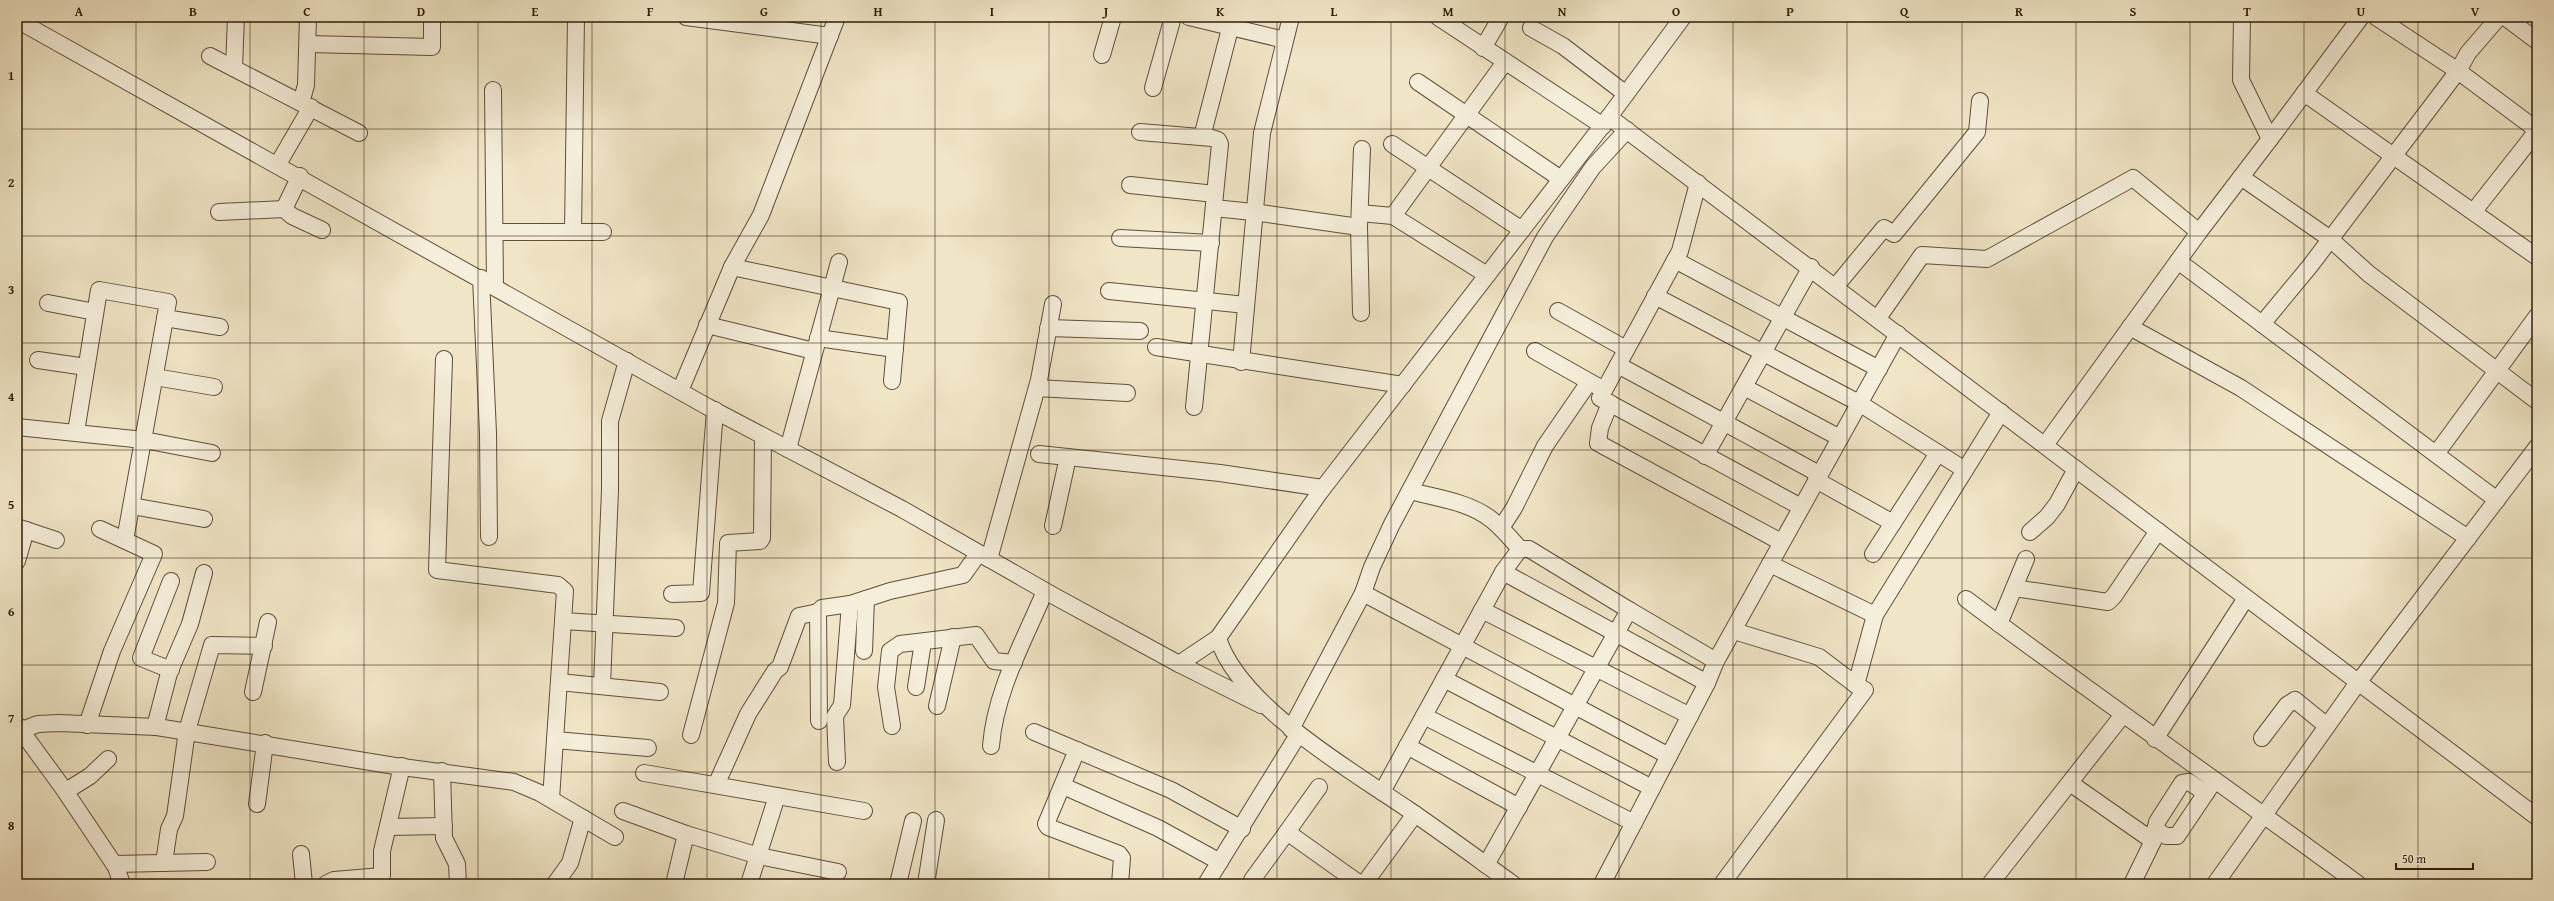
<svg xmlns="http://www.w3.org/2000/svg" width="2554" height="901" viewBox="0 0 2554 901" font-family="'Gentium Book Plus',serif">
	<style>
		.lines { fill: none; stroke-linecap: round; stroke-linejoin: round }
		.minor-casing { stroke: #614e39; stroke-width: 18 }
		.minor { stroke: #f5eeda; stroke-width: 16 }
		.grid { fill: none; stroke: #311b0a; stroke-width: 1; stroke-opacity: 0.55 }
		.neatline { fill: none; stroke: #311b0a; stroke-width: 1.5 }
		.grid-label { font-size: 13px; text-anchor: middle; font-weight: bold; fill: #311b0a }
	</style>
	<rect width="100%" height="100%" fill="#f0e5c6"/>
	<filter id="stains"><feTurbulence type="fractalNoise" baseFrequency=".005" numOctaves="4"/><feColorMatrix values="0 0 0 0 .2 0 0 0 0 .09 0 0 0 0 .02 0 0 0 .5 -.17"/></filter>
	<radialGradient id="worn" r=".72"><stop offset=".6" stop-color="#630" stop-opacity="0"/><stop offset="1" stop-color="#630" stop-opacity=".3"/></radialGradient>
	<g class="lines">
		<defs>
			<g id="minor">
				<polyline points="686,17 830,36"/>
				<polyline points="1189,17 1285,40"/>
				<polyline points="1438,17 1603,126"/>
				<polyline points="2376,17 2458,71 2537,130"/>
				<polyline points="2505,17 2537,41"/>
				<polyline points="17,20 708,407 902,509 1054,596 1179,664 1218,638"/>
				<polyline points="1531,28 1563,46 1626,94"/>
				<polyline points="308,44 432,47 432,17"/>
				<polyline points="1483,48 1501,17"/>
				<polyline points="1102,55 1113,17"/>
				<polyline points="210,56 359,133"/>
				<polyline points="234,68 236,17"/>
				<polyline points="1418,82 1561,179"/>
				<polyline points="1153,88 1173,17"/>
				<polyline points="493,90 495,287"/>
				<polyline points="2304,93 2537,257"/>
				<polyline points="301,103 306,85 308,17"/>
				<path d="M1609 117C1920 348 2226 586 2537 817"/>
				<polyline points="1140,132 1212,138 1218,140 1220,144 1194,407"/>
				<polyline points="1202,137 1233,17"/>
				<polyline points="2270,139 2361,17"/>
				<polyline points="1392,144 1522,230"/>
				<polyline points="278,164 311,107"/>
				<polyline points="2241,177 2329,238 2369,274 2537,401"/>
				<polyline points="1698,183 1680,251 1600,398 1801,507"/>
				<polyline points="1130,185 1215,194"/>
				<polyline points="1214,208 1253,212 1359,227"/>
				<polyline points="284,209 300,176"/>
				<polyline points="2474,211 2537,131"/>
				<polyline points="219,212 284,209 292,216 322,230"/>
				<polyline points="1360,213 1393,216 1487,275"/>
				<polyline points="1393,216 1505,62"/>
				<polyline points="495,232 603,232"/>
				<polyline points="573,232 576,17"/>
				<polyline points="1120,238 1211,243"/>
				<polyline points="1675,260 1879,369"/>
				<polyline points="2178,261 2497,500"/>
				<polyline points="732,267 899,302 892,381"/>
				<polyline points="481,278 488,433 489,537"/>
				<polyline points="1836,286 1884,228 1894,234 1977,132 1980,101"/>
				<polyline points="1109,291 1246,305"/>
				<polyline points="1655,296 1859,403 1965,470"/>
				<polyline points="48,303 95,312"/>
				<polyline points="1558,311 1626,349"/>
				<polyline points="1361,313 1359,227 1362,149"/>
				<polyline points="165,318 220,327"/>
				<polyline points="1878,318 1922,255 1987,259 2133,178 2199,232"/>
				<polyline points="2262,324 2310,266 2458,71 2468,53 2499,17"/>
				<polyline points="707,325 814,351"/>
				<polyline points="2130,327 2241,388 2468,538"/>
				<polyline points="1048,328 1140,331"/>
				<polyline points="818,338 895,349"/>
				<polyline points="1156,347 1403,385"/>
				<polyline points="1535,351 1597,386"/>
				<polyline points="444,359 437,570 558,585 565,591 551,799"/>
				<polyline points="38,360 86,367"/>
				<polyline points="1241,362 1262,133 1291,17"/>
				<polyline points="1618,365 1819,474"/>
				<polyline points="155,377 214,387"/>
				<polyline points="1744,387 1840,438"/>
				<polyline points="1037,388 1127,393"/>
				<polyline points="680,391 732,267 761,215 837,17"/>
				<polyline points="1610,403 1600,428 1598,443 1781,542"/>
				<polyline points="17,427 144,440 212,453"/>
				<polyline points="76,432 99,290 168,302 125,540"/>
				<polyline points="2045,445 2199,232 2270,139 2241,80 2242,17"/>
				<polyline points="788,449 839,262"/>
				<polyline points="1039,454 1220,473 1323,488"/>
				<polyline points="2436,454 2537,316"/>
				<polyline points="1705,456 1811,267"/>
				<polyline points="1816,480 1893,523"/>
				<path d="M1410 491C1437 498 1470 502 1492 520 1502 528 1511 539 1520 549"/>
				<polyline points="132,506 204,519"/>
				<polyline points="1053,526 1068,457"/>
				<polyline points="17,527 56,540"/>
				<polyline points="1501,528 1514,508 1545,446 1589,382"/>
				<polyline points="2030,532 2047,517 2057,504 2076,469"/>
				<polyline points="1873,554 1938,453"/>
				<polyline points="989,559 1039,380 1053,304"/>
				<polyline points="17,561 26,530"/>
				<polyline points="1770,564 1875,615"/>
				<polyline points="1503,572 1707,683"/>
				<polyline points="2014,588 2108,602 2114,596 2158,531"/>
				<polyline points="1363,593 1669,756"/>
				<polyline points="672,594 701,593 715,410"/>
				<path d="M1966 599C2095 696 2228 788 2358 884"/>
				<polyline points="1482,610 1690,716"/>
				<polyline points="563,621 676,628"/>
				<polyline points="1999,624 2026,559"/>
				<polyline points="1734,631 1819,657 1856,685 1875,615 2001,412"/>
				<polyline points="864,651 866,599"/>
				<polyline points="1179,664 1261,705"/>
				<polyline points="171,670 141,658 171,581"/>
				<polyline points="1444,679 1652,788"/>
				<polyline points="559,682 660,692"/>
				<polyline points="602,685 610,490 610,421 627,361"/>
				<polyline points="916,687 923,642"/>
				<polyline points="253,692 268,622"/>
				<polyline points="937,706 953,637"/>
				<polyline points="1424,716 1634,823"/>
				<polyline points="819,721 818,612 822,608 850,604"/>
				<polyline points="17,725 63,788 116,867 122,884"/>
				<polyline points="87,725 112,651 154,554 100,529"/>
				<polyline points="892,726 886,687 890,651 900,644 976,635 994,661 1014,663"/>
				<polyline points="155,727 169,673 190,624 204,573"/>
				<polyline points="1291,729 1363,593 1372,567 1392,524 1545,237 1593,167 1627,130"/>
				<polyline points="22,730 38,724 59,723 157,727 395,766 514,782 540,793 615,837"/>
				<polyline points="1034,732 1171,790 1242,829"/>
				<polyline points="691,735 726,603 728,543 760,541 762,538 763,436"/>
				<polyline points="2262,738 2287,705 2295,700 2327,726"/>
				<polyline points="2155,739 2246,598"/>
				<polyline points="555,740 648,748"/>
				<path d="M991 746C995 692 1024 641 1045 591"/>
				<polyline points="1407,746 1519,807"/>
				<polyline points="1077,750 1046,824 1048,827 1119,854 1122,858 1120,884"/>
				<polyline points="837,762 835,716 842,705 850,604 890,591 963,575 978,554"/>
				<polyline points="442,771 444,838 457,864 458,884"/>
				<polyline points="644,773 864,811"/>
				<polyline points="2070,783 2153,841"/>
				<polyline points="716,785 748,714 775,671 780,667 799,616 818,612"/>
				<polyline points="1063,786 1158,828 1220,862"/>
				<polyline points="66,791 90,776 108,759"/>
				<polyline points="1382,792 1503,572 1520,549 1529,549 1629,610"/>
				<polyline points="257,804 265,743"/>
				<polyline points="623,811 686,834 759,856 838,872"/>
				<polyline points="388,827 444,826"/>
				<polyline points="2155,829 2166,836 2177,836 2212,784"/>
				<polyline points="1287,832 1319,787"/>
				<polyline points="301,854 304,884"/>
				<polyline points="164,863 169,829 175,816 187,731 212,645 264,646"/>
				<polyline points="114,864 207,862"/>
				<polyline points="1486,865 1629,610 1716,661"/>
				<polyline points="326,884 334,880 382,876 382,851 402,766"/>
				<polyline points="555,884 570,863 583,818"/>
				<polyline points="674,884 686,834"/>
				<polyline points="749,884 777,796"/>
				<polyline points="898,884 913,821"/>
				<polyline points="926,884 936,820"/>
				<polyline points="1206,884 1298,735"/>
				<polyline points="1257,884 1252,880 1287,832 1360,884"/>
				<polyline points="1364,884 1415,814"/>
				<path d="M1513 884C1478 859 1444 834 1409 810 1352 771 1239 706 1218 638L1320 492 1609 117 1683 17"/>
				<polyline points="1602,884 1707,683 1716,661 1898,334"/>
				<polyline points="1722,884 1865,690 1856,685"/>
				<polyline points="1990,884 2122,716"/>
				<polyline points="2132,884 2153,841 2157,822 2182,783 2189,782 2206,793"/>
				<polyline points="2215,884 2357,684 2537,447"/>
			</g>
		</defs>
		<!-- minor casing -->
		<use href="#minor" class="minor-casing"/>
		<!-- minor -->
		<use href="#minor" class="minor"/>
	</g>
	<!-- grid -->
	<path class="grid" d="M136 17V884M250 17V884M364 17V884M478 17V884M592 17V884M707 17V884M821 17V884M935 17V884M1049 17V884M1163 17V884M1277 17V884M1391 17V884M1505 17V884M1619 17V884M1733 17V884M1847 17V884M1962 17V884M2076 17V884M2190 17V884M2304 17V884M2418 17V884M17 129H2537M17 236H2537M17 343H2537M17 450H2537M17 558H2537M17 665H2537M17 772H2537"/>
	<!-- margin -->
	<rect width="2554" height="901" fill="none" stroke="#f0e5c6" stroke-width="44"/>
	<!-- scale -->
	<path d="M2396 863v6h77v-6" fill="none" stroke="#311b0a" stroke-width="2"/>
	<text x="2402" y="863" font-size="12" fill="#311b0a" stroke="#f5eeda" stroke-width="3" paint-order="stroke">50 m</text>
	<rect x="22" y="22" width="2510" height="857" class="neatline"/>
	<g class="grid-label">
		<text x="79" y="16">A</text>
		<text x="193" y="16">B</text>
		<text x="307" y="16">C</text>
		<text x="421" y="16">D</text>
		<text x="535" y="16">E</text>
		<text x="650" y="16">F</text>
		<text x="764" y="16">G</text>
		<text x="878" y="16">H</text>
		<text x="992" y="16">I</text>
		<text x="1106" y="16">J</text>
		<text x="1220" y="16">K</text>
		<text x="1334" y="16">L</text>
		<text x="1448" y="16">M</text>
		<text x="1562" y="16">N</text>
		<text x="1676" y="16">O</text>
		<text x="1790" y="16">P</text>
		<text x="1904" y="16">Q</text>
		<text x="2019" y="16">R</text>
		<text x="2133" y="16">S</text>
		<text x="2247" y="16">T</text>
		<text x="2361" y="16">U</text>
		<text x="2475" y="16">V</text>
		<text x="11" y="80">1</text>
		<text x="11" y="187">2</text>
		<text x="11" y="294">3</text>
		<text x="11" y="401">4</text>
		<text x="11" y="509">5</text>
		<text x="11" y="616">6</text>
		<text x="11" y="723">7</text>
		<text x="11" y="830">8</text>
	</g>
	<rect width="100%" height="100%" filter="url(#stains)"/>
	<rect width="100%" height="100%" fill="url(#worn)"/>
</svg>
